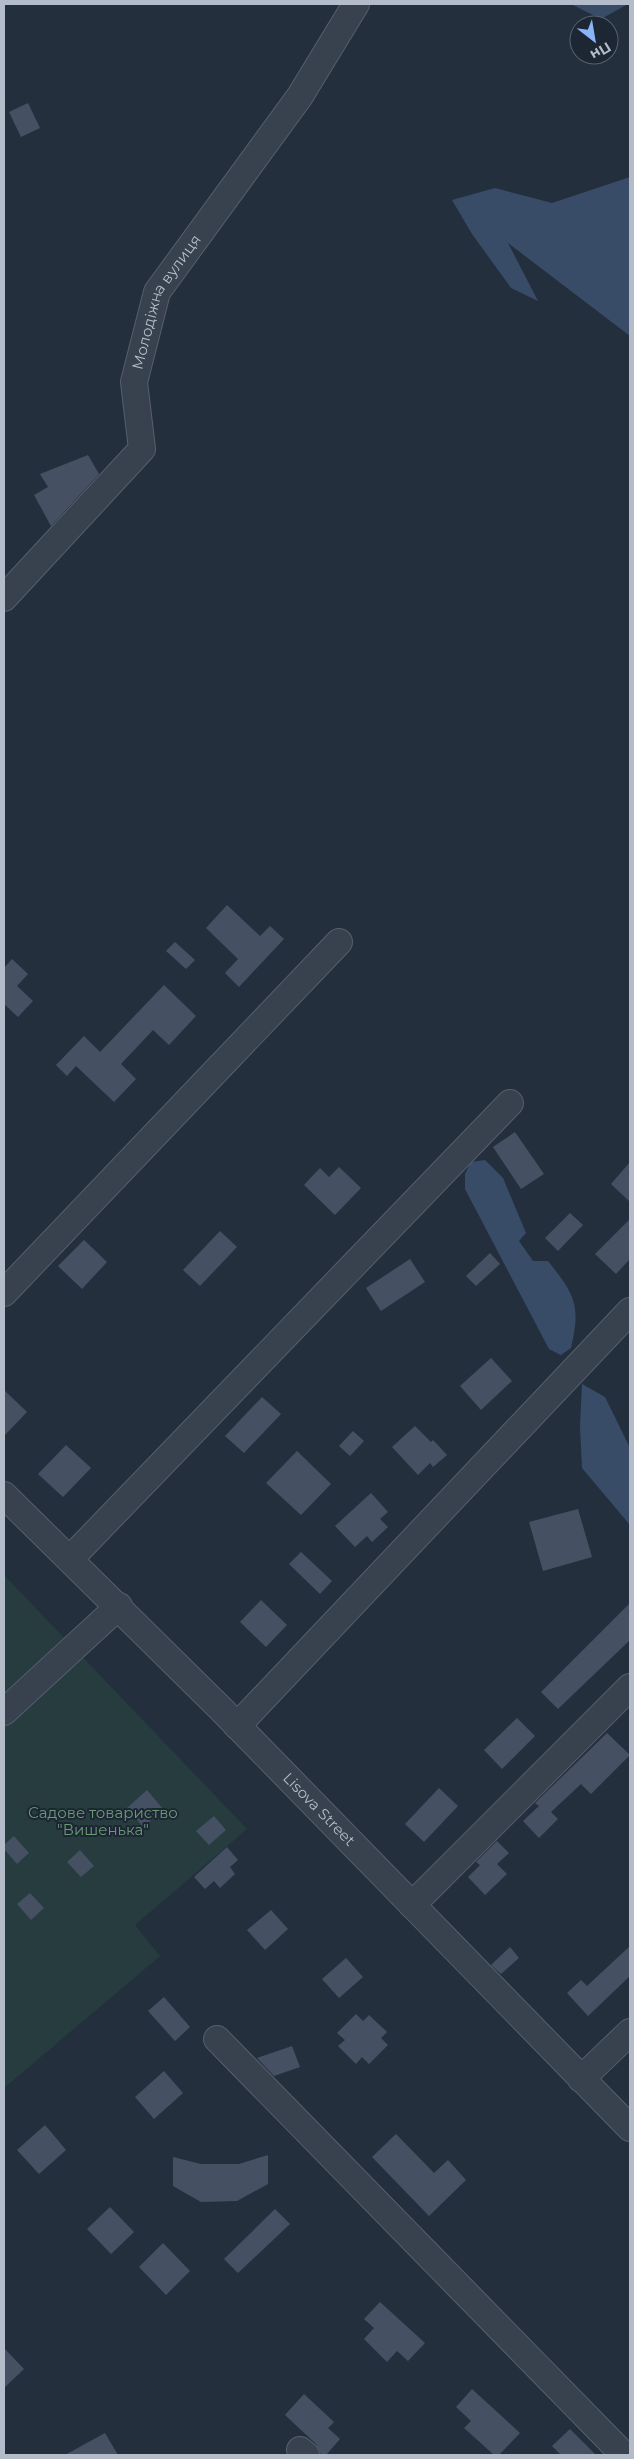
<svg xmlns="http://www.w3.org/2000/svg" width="634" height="2459" viewBox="0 0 634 2459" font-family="Montserrat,sans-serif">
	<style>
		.green { fill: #263c3f }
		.water { fill: #394c67 }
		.building { fill: #455162 }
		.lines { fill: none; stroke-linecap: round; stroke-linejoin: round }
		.minor-casing { stroke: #565f6c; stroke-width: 28 }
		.minor { stroke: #38414e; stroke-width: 26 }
		.labels { text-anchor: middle; stroke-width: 4; stroke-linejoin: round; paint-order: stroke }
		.street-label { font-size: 15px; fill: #b4bcc9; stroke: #1d2633 }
		.park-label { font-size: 15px; fill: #6b9a76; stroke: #1d2633 }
	</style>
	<rect width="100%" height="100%" fill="#242f3e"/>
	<!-- green -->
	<polygon class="green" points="4,1575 247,1829 135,1925 160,1956 4,2088"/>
	<!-- water -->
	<g class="water">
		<polygon points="571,4 628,4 601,19"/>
		<polygon points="630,177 630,336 508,243 538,301 511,288 472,234 452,200 495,188 552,203"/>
		<path d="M485 1160 503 1178 526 1233 519 1241 533 1261H548C575 1295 581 1305 571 1348L561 1355 549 1349 465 1189V1174L471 1162Z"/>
		<polygon points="582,1384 605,1397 630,1448 630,1525 582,1468 580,1426"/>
	</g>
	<!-- building -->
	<g class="building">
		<polygon points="28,103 40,128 21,137 9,112"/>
		<polygon points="88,455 99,474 51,526 34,495 48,487 40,474"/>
		<polygon points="227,905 260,936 270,926 284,939 239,987 225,973 238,959 206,928"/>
		<polygon points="175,942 195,960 186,969 166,951"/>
		<polygon points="12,959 28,974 17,986 33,1001 18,1017 4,1004 4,968"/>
		<polygon points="164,985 196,1016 169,1045 153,1030 121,1064 136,1079 114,1102 76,1066 67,1076 56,1065 84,1036 100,1052"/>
		<polygon points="515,1132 544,1174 521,1189 493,1147"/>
		<polygon points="630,1162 630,1202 611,1184"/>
		<polygon points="339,1167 361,1188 335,1215 304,1185 320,1168 329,1177"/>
		<polygon points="570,1213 583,1225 558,1251 545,1238"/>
		<polygon points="630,1219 630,1259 616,1274 595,1254"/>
		<polygon points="220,1231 237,1247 200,1286 183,1270"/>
		<polygon points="84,1240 107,1262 82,1289 58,1266"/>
		<polygon points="490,1253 500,1264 476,1286 466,1276"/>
		<polygon points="410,1259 425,1282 381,1311 366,1288"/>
		<polygon points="491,1358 512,1381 481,1410 460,1386"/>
		<polygon points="4,1390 27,1412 4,1436"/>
		<polygon points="262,1397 281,1414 244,1453 225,1436"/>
		<polygon points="415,1426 431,1442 433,1440 447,1455 433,1467 430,1463 418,1475 392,1447"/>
		<polygon points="353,1431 364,1441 350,1456 339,1446"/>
		<polygon points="66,1445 91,1468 63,1497 38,1474"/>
		<polygon points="297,1451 331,1484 301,1515 266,1483"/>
		<polygon points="371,1493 388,1512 380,1519 388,1527 372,1542 367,1536 355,1547 335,1526"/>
		<polygon points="578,1509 592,1557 543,1571 529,1522"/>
		<polygon points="301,1552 332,1581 320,1594 289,1564"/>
		<polygon points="261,1600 287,1625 266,1647 240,1622"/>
		<polygon points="630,1603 630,1640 558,1709 541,1692"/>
		<polygon points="517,1718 535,1736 502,1769 484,1750"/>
		<polygon points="607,1733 630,1755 591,1794 581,1784 551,1812 558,1819 539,1838 523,1821 539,1806 535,1803"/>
		<polygon points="439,1788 458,1806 424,1842 405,1824"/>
		<polygon points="147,1790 163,1809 143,1827 127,1808"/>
		<polygon points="214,1816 226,1830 209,1845 196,1831"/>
		<polygon points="14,1836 29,1853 17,1864 4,1849 4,1845"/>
		<polygon points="497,1841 509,1853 497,1864 507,1874 485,1895 468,1877 480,1865 476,1862"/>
		<polygon points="227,1847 238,1860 230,1867 235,1874 220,1888 214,1881 205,1889 194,1877"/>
		<polygon points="80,1850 94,1866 81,1877 67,1862"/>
		<polygon points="30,1893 44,1908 31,1920 17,1904"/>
		<polygon points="271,1910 288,1929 265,1950 247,1930"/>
		<polygon points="630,1946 630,1976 588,2016 567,1993 581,1980 587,1986"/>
		<polygon points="510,1947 519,1958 501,1974 491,1965"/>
		<polygon points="346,1958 363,1977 339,1998 322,1979"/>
		<polygon points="164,1997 190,2027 175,2041 148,2011"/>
		<polygon points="356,2014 363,2021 369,2015 387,2032 381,2038 388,2045 369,2064 362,2057 356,2064 338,2046 345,2040 337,2033"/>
		<polygon points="292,2046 300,2067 274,2076 257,2058"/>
		<polygon points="164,2071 183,2093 154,2119 135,2097"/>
		<polygon points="45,2125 66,2150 39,2174 17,2150"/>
		<polygon points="396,2134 434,2173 448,2160 466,2180 429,2216 372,2157"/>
		<polygon points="268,2155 268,2184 237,2201 201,2202 173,2186 173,2157 201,2164 239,2164"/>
		<polygon points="110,2207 134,2232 111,2254 87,2229"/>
		<polygon points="275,2209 290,2224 238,2273 224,2259"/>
		<polygon points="163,2243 190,2271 166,2295 139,2267"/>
		<polygon points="380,2302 425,2343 408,2361 397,2351 387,2362 364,2339 374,2328 364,2319"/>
		<polygon points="4,2348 24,2369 4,2388"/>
		<polygon points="472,2389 520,2433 499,2455 494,2455 464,2428 471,2421 456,2407"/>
		<polygon points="304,2394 334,2422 328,2428 340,2439 326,2455 321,2455 316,2444 285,2415"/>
		<polygon points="570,2429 596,2455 561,2455 552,2446"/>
		<polygon points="105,2433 118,2455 65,2455"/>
	</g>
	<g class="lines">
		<defs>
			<g id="minor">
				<path id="s1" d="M4 598 142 449 134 382 157 292 300 96 356 4"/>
				<polyline points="4,1293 339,942"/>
				<path id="s2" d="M4 1495 221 1709 630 2128"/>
				<polyline points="70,1559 510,1103"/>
				<polyline points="4,1712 119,1606"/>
				<polyline points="237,1726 630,1311"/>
				<polyline points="412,1905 630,1687"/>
				<polyline points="217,2039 624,2455"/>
				<polyline points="581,2079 630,2032"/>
				<polyline points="300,2450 306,2455"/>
			</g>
		</defs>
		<!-- minor casing -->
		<use href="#minor" class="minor-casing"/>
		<!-- minor -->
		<use href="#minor" class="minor"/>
	</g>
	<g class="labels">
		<!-- street labels -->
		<g class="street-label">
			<text dy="5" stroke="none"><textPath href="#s1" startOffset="358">Молодіжна вулиця</textPath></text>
			<text dy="5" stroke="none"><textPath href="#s2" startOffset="445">Lisova Street</textPath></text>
		</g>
		<!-- park labels -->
		<g class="park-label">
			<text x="103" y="1818">Садове товариство<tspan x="103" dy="17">"Вишенька"</tspan></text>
		</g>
	</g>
	<!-- border -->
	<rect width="634" height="2459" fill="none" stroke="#b4bcc9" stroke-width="10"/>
	<!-- north arrow -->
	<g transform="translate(594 40) rotate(149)"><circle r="24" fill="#1d2633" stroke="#59626f"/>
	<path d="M0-4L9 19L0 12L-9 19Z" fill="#8ab4f8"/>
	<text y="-8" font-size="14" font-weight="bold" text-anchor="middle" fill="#b4bcc9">Пн</text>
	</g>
</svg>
